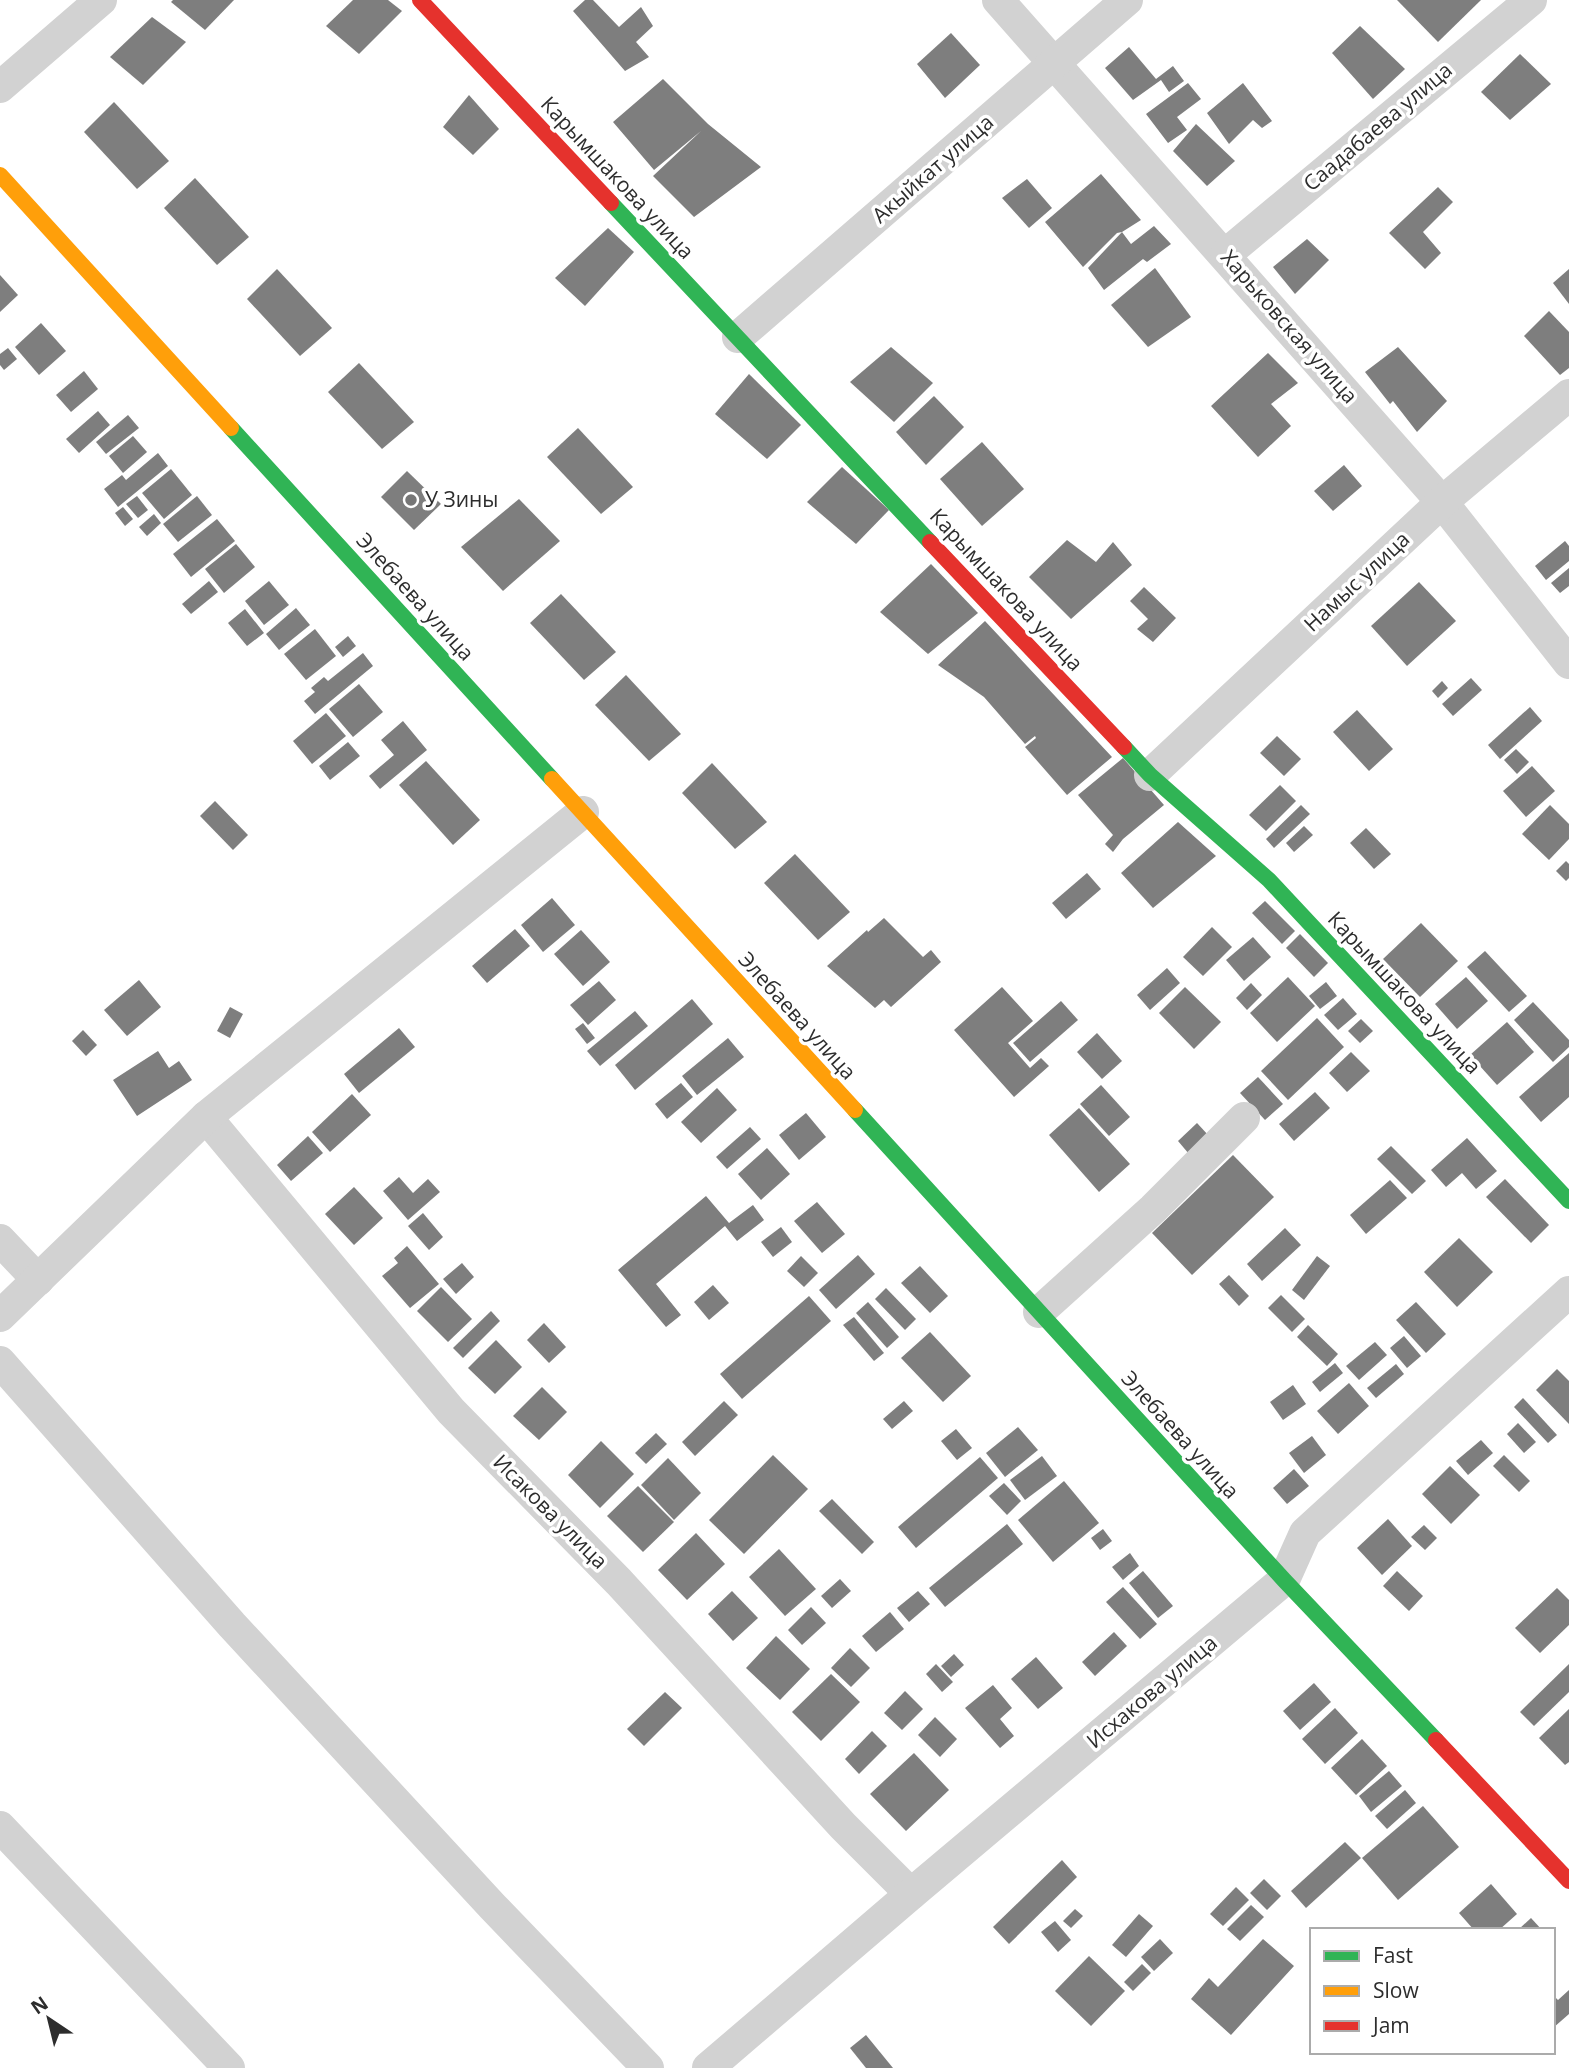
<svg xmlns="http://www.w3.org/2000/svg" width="1569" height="2068" viewBox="0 0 1569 2068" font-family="'Open Sans',sans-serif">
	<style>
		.building { fill: #7e7e7e }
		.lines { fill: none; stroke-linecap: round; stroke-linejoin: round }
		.street { stroke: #d2d2d2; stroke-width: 32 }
		.fast { stroke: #30b455; stroke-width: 16 }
		.slow { stroke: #ff9f0a; stroke-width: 16 }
		.jam { stroke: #e5322d; stroke-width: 16 }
		.poi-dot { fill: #767676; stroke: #fff; stroke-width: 2.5 }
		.labels { text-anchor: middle; stroke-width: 7; stroke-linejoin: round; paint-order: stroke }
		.street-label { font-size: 21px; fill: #2d2d2d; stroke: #fff }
		.poi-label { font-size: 21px; fill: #2d2d2d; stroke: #fff; text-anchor: start }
	</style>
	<rect width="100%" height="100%" fill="#fff"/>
	<!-- building -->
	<g class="building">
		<polygon points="173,0 234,0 205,30 171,2"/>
		<polygon points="353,0 388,0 402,11 359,54 326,26"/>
		<polygon points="585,0 593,0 619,27 641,7 653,26 636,42 649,57 625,71 573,11"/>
		<polygon points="1397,0 1481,0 1438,42"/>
		<polygon points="152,17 186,42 143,85 110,57"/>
		<polygon points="1360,26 1405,69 1373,99 1332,53"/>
		<polygon points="951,33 980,65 945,98 917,64"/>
		<polygon points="1129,47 1156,79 1173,66 1184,81 1169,92 1161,80 1133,100 1105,68"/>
		<polygon points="1520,54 1551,84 1510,120 1481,92"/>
		<polygon points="663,79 708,124 761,167 694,217 653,176 701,131 654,170 613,122"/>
		<polygon points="1188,83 1201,99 1177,117 1187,130 1168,143 1146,114"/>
		<polygon points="1243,83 1272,121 1262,128 1253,120 1229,144 1207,113"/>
		<polygon points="469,95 499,129 473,155 443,127"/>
		<polygon points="114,102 169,161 137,189 84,132"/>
		<polygon points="1196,124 1235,161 1207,186 1173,151"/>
		<polygon points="1101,174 1141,220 1122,232 1131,244 1154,226 1171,244 1147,262 1143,259 1104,290 1088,268 1122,232 1117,233 1083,267 1045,222"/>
		<polygon points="195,178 249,237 217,265 164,208"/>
		<polygon points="1027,179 1052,208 1029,228 1002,198"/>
		<polygon points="1438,187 1453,202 1423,232 1441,253 1425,269 1389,233"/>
		<polygon points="608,228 634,252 585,306 555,278"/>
		<polygon points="1307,239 1329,260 1295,294 1273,267"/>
		<polygon points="1155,268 1191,317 1148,347 1111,305"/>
		<polygon points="277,269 332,328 300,356 247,299"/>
		<polygon points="1569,269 1569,304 1553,283"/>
		<polygon points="0,275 18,295 0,312"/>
		<polygon points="1549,311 1569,332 1569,368 1560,375 1524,336"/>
		<polygon points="41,323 66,351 39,375 15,347"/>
		<polygon points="891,347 933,383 894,422 850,382"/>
		<polygon points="1398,347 1447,401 1417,432 1393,401 1390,404 1365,372"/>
		<polygon points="8,348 17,359 4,370 0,365 0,354"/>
		<polygon points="1268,353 1298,383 1271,404 1291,426 1258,457 1211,406"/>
		<polygon points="359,363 414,422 382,449 328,392"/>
		<polygon points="84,371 98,389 71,412 56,395"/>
		<polygon points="749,374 801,425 767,459 715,414"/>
		<polygon points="934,396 964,427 926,465 896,432"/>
		<polygon points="98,411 110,425 79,453 66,439"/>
		<polygon points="128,415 139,428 106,454 96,442"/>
		<polygon points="578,428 633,487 601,514 547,457"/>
		<polygon points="133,436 147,452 123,473 109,456"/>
		<polygon points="982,442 1024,489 982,526 940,479"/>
		<polygon points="158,453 168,466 118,507 104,489 122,475 126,480"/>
		<polygon points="1344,465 1362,486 1333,511 1314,491"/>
		<polygon points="842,467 889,510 856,544 807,502"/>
		<polygon points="171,469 192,495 164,519 142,493"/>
		<polygon points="407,471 441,504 414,530 381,497"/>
		<polygon points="137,496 148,510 138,518 126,504"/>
		<polygon points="197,496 212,515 178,542 163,524"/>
		<polygon points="519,499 560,541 503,591 461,547"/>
		<polygon points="123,507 133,519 125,526 115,513"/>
		<polygon points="154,514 161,523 147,536 139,527"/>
		<polygon points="217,519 235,541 191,577 173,554"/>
		<polygon points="1067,540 1096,562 1113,542 1132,565 1071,619 1029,577"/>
		<polygon points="1565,541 1569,546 1569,561 1546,580 1535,566"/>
		<polygon points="236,544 255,567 224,593 205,569"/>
		<polygon points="931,564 978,613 928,654 880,612"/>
		<polygon points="1569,568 1569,586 1560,593 1551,583"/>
		<polygon points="209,581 218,592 191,614 182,604"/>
		<polygon points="269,581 289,605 264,625 245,601"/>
		<polygon points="1419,582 1456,621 1407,666 1371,626"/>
		<polygon points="1144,587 1176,618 1153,642 1137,629 1148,619 1130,601"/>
		<polygon points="561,594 616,652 584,680 530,623"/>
		<polygon points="296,608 310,625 279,650 266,634"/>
		<polygon points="245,609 264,633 247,646 228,623"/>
		<polygon points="985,621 1112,757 1067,795 1025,747 1036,738 1035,736 1025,744 984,697 938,665"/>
		<polygon points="315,629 336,656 306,680 284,654"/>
		<polygon points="348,636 356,646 343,657 335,647"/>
		<polygon points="363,653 373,666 315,714 304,701 315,692 311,688 324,677 328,681"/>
		<polygon points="626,675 681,734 649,761 595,705"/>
		<polygon points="1471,678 1482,690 1453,716 1442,704"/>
		<polygon points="1442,681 1448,688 1438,698 1432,691"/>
		<polygon points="359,684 383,712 353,737 329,709"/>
		<polygon points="1530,707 1542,721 1500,759 1488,745"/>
		<polygon points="1357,710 1393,749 1369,771 1333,732"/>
		<polygon points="326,713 346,736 312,764 293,741"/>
		<polygon points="403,721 427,750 380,789 369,776 394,755 381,740"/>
		<polygon points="1277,736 1301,759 1284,776 1260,753"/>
		<polygon points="348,742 360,756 330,780 319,766"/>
		<polygon points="1516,749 1529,762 1517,774 1504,760"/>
		<polygon points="1123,758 1164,805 1123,839 1113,852 1105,844 1113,835 1078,795"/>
		<polygon points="426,761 480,820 453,845 399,785"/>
		<polygon points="712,763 767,822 735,849 682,793"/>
		<polygon points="1532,766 1555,791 1526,817 1503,791"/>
		<polygon points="1280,785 1296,801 1266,831 1249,815"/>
		<polygon points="215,801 248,835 233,850 200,816"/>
		<polygon points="1301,805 1310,814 1274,848 1266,839"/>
		<polygon points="1550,805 1569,824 1569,839 1549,860 1522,834"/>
		<polygon points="1178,822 1216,856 1153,908 1121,873"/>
		<polygon points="1304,826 1313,835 1294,852 1286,843"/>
		<polygon points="1366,828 1391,854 1374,869 1350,843"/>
		<polygon points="795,854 850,912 818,940 764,883"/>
		<polygon points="1566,861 1569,864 1569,878 1566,881 1556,871"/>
		<polygon points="1087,873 1101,889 1066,919 1052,903"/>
		<polygon points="552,898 575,925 543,952 521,925"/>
		<polygon points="1265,901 1295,931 1282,944 1252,913"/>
		<polygon points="884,918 923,957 931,950 941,962 891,1007 884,1000 875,1008 827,966 867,930 868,932"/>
		<polygon points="1421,923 1458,961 1420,997 1383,959"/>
		<polygon points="1212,927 1232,947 1203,976 1183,957"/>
		<polygon points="515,929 530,946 487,983 472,966"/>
		<polygon points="581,930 610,962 583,986 554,954"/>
		<polygon points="1300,934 1328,963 1314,977 1286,948"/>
		<polygon points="1253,937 1271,957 1244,981 1226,960"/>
		<polygon points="1485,951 1527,996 1509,1012 1467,967"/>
		<polygon points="1167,968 1180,983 1150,1010 1137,995"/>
		<polygon points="1288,977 1315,1006 1277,1042 1250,1013"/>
		<polygon points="1466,977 1488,1001 1457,1029 1435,1004"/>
		<polygon points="139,980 161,1007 127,1036 104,1010"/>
		<polygon points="599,981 616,1000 588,1025 570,1005"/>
		<polygon points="1326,982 1337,996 1320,1009 1309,996"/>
		<polygon points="1251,983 1262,995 1247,1010 1236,998"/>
		<polygon points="1002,987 1033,1021 1008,1043 1030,1068 1041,1058 1049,1066 1014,1097 954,1030"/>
		<polygon points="1185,987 1221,1022 1194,1049 1159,1013"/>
		<polygon points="1343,998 1357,1014 1338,1030 1324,1015"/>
		<polygon points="692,999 713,1024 635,1090 615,1065"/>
		<polygon points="1061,1001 1078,1020 1030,1062 1013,1043"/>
		<polygon points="1533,1002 1569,1040 1569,1047 1553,1062 1514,1020"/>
		<polygon points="230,1007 243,1014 230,1038 217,1031"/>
		<polygon points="635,1011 648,1026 600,1066 587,1051"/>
		<polygon points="1317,1018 1344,1047 1288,1100 1261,1071"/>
		<polygon points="1361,1019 1373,1031 1360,1043 1348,1031"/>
		<polygon points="1507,1022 1534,1052 1497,1085 1470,1055"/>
		<polygon points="583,1023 595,1038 587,1044 575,1029"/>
		<polygon points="399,1028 415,1047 359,1093 344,1074"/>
		<polygon points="83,1030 97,1045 86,1056 72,1041"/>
		<polygon points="1097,1033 1122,1061 1102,1079 1077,1052"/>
		<polygon points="728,1038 744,1057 697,1095 682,1076"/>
		<polygon points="158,1051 169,1068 179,1061 192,1080 137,1116 113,1080"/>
		<polygon points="1351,1052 1370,1071 1347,1092 1329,1073"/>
		<polygon points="1569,1053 1569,1097 1541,1122 1519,1097"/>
		<polygon points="1258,1077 1283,1104 1265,1120 1240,1093"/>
		<polygon points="681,1083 693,1097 667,1119 655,1104"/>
		<polygon points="1101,1085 1130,1117 1109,1136 1080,1104"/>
		<polygon points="717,1088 737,1110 701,1143 681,1122"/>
		<polygon points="1315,1092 1330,1108 1294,1141 1279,1124"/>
		<polygon points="352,1094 371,1115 330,1152 312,1132"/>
		<polygon points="1079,1108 1130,1164 1099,1192 1049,1135"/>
		<polygon points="806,1113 826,1137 799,1160 779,1135"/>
		<polygon points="1197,1123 1209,1136 1189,1154 1178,1141"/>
		<polygon points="750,1127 761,1139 727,1169 716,1157"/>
		<polygon points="308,1136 323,1153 291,1181 277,1165"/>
		<polygon points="1467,1138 1497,1171 1476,1189 1462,1173 1446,1187 1431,1170"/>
		<polygon points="1391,1146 1426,1181 1412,1194 1377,1159"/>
		<polygon points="767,1148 790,1174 761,1200 738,1174"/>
		<polygon points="1233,1155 1274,1197 1192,1275 1152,1233"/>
		<polygon points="399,1177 413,1193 428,1179 440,1192 408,1220 383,1191"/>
		<polygon points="1505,1179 1549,1225 1531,1243 1486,1197"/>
		<polygon points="1390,1180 1407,1198 1366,1234 1350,1215"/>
		<polygon points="354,1187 383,1218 354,1245 325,1214"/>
		<polygon points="706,1196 729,1223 753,1205 764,1220 737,1241 725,1226 656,1284 681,1315 666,1327 618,1270"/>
		<polygon points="817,1202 845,1234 822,1253 794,1221"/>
		<polygon points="423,1213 443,1237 429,1250 408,1226"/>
		<polygon points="781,1227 792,1242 773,1257 761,1242"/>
		<polygon points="1285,1228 1301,1245 1262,1281 1247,1264"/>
		<polygon points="1459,1238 1493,1272 1457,1307 1424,1272"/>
		<polygon points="407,1246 439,1284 410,1308 382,1276 398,1263 394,1258"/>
		<polygon points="858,1255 875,1274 836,1309 819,1290"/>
		<polygon points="801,1256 818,1273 804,1287 787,1271"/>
		<polygon points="1317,1256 1330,1266 1304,1300 1292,1290"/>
		<polygon points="462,1263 474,1277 456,1294 443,1279"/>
		<polygon points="920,1266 948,1296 930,1313 901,1283"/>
		<polygon points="1229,1275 1249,1296 1239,1306 1219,1284"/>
		<polygon points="713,1285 729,1303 709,1320 694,1302"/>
		<polygon points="441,1287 472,1319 448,1342 417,1311"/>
		<polygon points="886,1288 916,1319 905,1330 875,1299"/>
		<polygon points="1281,1295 1305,1319 1292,1332 1268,1308"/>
		<polygon points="809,1296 831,1321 742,1399 720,1374"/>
		<polygon points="868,1302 899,1337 887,1348 856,1313"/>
		<polygon points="1416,1302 1446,1334 1426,1353 1396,1320"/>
		<polygon points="491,1311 500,1321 463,1358 453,1348"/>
		<polygon points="854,1317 884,1353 874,1361 843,1325"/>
		<polygon points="544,1323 566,1347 549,1363 527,1340"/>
		<polygon points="1308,1325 1338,1354 1327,1366 1297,1337"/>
		<polygon points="930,1332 971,1376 943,1402 901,1358"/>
		<polygon points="1404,1336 1421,1356 1407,1368 1390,1348"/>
		<polygon points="496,1340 522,1367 495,1394 468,1368"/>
		<polygon points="1375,1342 1387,1355 1359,1380 1346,1366"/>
		<polygon points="1335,1363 1343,1373 1320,1392 1312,1382"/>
		<polygon points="1396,1364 1404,1374 1376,1398 1367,1388"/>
		<polygon points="1557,1369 1569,1381 1569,1424 1536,1390"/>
		<polygon points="1349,1383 1369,1406 1338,1434 1317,1411"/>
		<polygon points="1293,1385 1306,1404 1283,1420 1270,1402"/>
		<polygon points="542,1387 567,1412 539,1440 513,1416"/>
		<polygon points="1523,1398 1557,1435 1548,1443 1514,1407"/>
		<polygon points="724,1401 738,1415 695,1456 682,1442"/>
		<polygon points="904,1401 913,1411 892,1429 883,1419"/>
		<polygon points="1518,1423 1536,1442 1524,1453 1507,1434"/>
		<polygon points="1018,1427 1038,1450 1005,1477 986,1453"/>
		<polygon points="956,1429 972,1448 957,1460 941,1441"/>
		<polygon points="656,1433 667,1444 646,1464 635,1453"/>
		<polygon points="1312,1436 1326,1455 1304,1473 1289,1453"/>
		<polygon points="1481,1440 1493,1453 1468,1475 1456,1461"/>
		<polygon points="601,1441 634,1474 600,1508 568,1475"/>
		<polygon points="773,1455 808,1489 744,1554 709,1520"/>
		<polygon points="1504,1455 1530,1481 1519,1492 1493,1466"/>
		<polygon points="1042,1456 1057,1476 1025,1500 1010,1480"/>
		<polygon points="980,1457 998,1478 916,1548 898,1527"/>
		<polygon points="668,1458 701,1493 674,1520 641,1485"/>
		<polygon points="1450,1466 1480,1495 1451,1524 1422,1494"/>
		<polygon points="1294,1469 1309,1486 1287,1504 1273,1488"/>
		<polygon points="1064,1481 1099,1523 1053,1562 1018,1520"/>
		<polygon points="1004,1483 1021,1501 1007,1515 989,1496"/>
		<polygon points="638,1486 674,1522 643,1552 607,1516"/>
		<polygon points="832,1499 874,1542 862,1554 819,1511"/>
		<polygon points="1388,1519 1412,1546 1382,1575 1357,1548"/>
		<polygon points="1007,1524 1023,1544 945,1607 929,1588"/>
		<polygon points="1424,1525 1437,1538 1425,1550 1411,1537"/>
		<polygon points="1103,1529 1112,1541 1100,1550 1091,1538"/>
		<polygon points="696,1533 725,1564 687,1600 658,1570"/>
		<polygon points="779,1549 816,1589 785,1616 749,1577"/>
		<polygon points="1130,1553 1139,1566 1123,1580 1112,1567"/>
		<polygon points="1143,1571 1173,1606 1158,1618 1129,1583"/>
		<polygon points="1397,1571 1423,1596 1409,1611 1383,1586"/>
		<polygon points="840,1579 851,1591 832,1608 821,1596"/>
		<polygon points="1123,1587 1157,1624 1140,1639 1106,1602"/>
		<polygon points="1557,1588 1569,1600 1569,1625 1540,1653 1515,1628"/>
		<polygon points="732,1591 758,1618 733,1641 708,1614"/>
		<polygon points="918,1591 930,1604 909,1622 897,1608"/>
		<polygon points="811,1607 826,1623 802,1645 788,1630"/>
		<polygon points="890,1612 904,1629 876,1652 862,1636"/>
		<polygon points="1114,1632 1127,1646 1095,1676 1082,1662"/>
		<polygon points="776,1636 810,1669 780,1700 746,1668"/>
		<polygon points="850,1648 870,1668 851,1687 831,1668"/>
		<polygon points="954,1654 964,1665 951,1677 941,1666"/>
		<polygon points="1036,1657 1063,1688 1038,1709 1011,1679"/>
		<polygon points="936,1664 953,1682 942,1692 926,1674"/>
		<polygon points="1569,1664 1569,1692 1534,1726 1520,1712"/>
		<polygon points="831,1674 860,1702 821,1741 792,1712"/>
		<polygon points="1314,1683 1331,1702 1300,1730 1283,1711"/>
		<polygon points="993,1685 1012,1708 1000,1719 1014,1736 1000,1748 965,1708"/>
		<polygon points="905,1691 923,1709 902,1730 884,1713"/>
		<polygon points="665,1692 682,1708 644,1746 627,1729"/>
		<polygon points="1335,1708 1358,1733 1325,1764 1302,1739"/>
		<polygon points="1569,1709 1569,1762 1565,1765 1539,1738"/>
		<polygon points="935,1717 957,1739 940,1757 918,1735"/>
		<polygon points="872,1731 887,1746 859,1774 845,1759"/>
		<polygon points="1362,1739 1387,1766 1356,1795 1331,1768"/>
		<polygon points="914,1753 949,1790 906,1831 870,1794"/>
		<polygon points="1389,1771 1402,1786 1371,1812 1359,1796"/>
		<polygon points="1405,1790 1416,1803 1387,1829 1375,1816"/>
		<polygon points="1423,1806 1459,1847 1398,1900 1362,1858"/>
		<polygon points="1345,1842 1361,1858 1306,1908 1291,1891"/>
		<polygon points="1062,1860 1077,1877 1009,1944 993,1927"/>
		<polygon points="1264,1879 1281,1896 1267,1910 1250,1893"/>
		<polygon points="1491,1884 1517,1914 1499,1930 1474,1930 1459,1913"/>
		<polygon points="1236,1887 1249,1900 1223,1926 1210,1914"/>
		<polygon points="1251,1905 1264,1917 1240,1941 1227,1929"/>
		<polygon points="1075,1909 1083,1916 1071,1928 1063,1921"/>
		<polygon points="1139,1914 1153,1926 1126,1957 1112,1945"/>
		<polygon points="1531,1918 1542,1930 1518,1930"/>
		<polygon points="1055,1921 1071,1940 1058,1952 1041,1932"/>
		<polygon points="1160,1939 1173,1953 1154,1971 1141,1957"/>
		<polygon points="1263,1939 1294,1966 1231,2035 1191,1999 1209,1978 1218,1987"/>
		<polygon points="1089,1956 1125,1991 1091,2026 1055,1991"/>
		<polygon points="1142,1964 1151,1973 1133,1991 1124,1982"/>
		<polygon points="1569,1990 1569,2014 1553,2028 1553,1995 1558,2000"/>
		<polygon points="866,2035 893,2068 866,2068 850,2048"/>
	</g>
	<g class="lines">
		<!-- street -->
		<g class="street">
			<polyline points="998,0 1442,502 1569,663"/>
			<polyline points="0,87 101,0"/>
			<polyline points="1226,254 1531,0"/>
			<polyline points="738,337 1127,0"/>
			<polyline points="1150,775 1442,502 1569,395"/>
			<polyline points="206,1117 451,1411 619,1582 843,1826 911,1894"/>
			<polyline points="0,1240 38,1280"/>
			<polyline points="1039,1312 1153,1209 1244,1118"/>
			<polyline points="0,1316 206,1117 583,812"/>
			<polyline points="0,1362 232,1625 493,1907 648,2068"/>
			<polyline points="0,1827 229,2068"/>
			<polyline points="708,2068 911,1894 1284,1580 1305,1533 1569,1292"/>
		</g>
		<!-- fast -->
		<g class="fast">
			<polyline points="611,203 930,542"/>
			<polyline points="231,428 552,779"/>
			<polyline points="1124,747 1150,775 1269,880 1569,1201"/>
			<polyline points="855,1110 1284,1580 1436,1740"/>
		</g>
		<!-- slow -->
		<g class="slow">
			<polyline points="0,175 231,428"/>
			<polyline points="552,779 855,1110"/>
		</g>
		<!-- jam -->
		<g class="jam">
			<polyline points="420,0 611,203"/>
			<polyline points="930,542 1124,747"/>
			<polyline points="1436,1740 1569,1881"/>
		</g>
	</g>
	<!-- markers -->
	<circle class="poi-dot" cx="411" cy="500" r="7"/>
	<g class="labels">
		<!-- street labels -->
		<g class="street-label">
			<text transform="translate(1378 127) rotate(-40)" y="7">Саадабаева улица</text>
			<text transform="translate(933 169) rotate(-41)" y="7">Акыйкат улица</text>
			<text transform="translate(617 178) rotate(47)" y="7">Карымшакова улица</text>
			<text transform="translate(1289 327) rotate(49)" y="7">Харьковская улица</text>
			<text transform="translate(1357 582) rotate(-43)" y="7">Намыс улица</text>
			<text transform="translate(1006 590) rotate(47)" y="7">Карымшакова улица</text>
			<text transform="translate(415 597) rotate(48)" y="7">Элебаева улица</text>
			<text transform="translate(1404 993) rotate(47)" y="7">Карымшакова улица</text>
			<text transform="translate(797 1016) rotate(48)" y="7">Элебаева улица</text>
			<text transform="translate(1180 1435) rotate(48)" y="7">Элебаева улица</text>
			<text transform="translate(550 1512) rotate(45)" y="7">Исакова улица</text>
			<text transform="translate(1152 1692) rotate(-40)" y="7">Исхакова улица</text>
		</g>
		<!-- poi labels -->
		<g class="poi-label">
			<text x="425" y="507">У Зины</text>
		</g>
	</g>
	<!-- legend -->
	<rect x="1310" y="1928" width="245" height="126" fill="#ffffff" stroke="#ababab" stroke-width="2"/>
	<rect x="1324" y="1951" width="35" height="10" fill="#30b455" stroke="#ababab" stroke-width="2"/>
	<text x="1373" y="1963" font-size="21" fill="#2d2d2d">Fast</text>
	<rect x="1324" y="1986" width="35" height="10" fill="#ff9f0a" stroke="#ababab" stroke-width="2"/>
	<text x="1373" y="1998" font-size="21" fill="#2d2d2d">Slow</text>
	<rect x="1324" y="2021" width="35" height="10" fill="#e5322d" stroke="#ababab" stroke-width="2"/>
	<text x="1373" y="2033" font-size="21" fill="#2d2d2d">Jam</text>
	<!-- north arrow -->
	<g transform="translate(49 2019) rotate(325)" stroke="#ffffff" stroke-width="5" paint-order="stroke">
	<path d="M0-5L12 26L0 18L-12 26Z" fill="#2d2d2d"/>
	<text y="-10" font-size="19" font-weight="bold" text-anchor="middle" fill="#2d2d2d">N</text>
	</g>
</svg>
